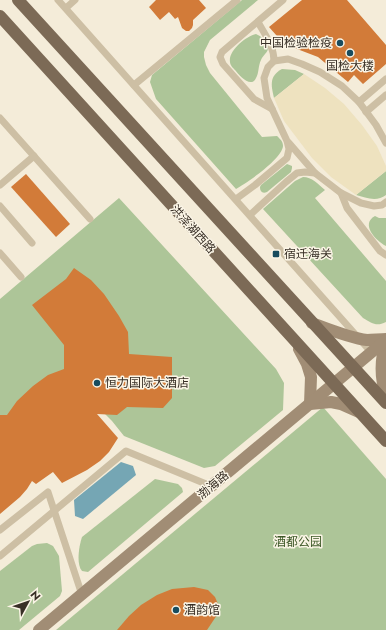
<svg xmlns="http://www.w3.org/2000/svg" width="386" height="630" viewBox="0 0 386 630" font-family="Jost,'Noto Sans SC',sans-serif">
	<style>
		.green { fill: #adc598 }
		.plaza { fill: #eee2bf }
		.water { fill: #75a6b4 }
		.building { fill: #d27b39 }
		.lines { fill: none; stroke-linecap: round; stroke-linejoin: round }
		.lane { stroke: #cdbfa4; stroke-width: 7 }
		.secondary { stroke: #a18d75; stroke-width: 12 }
		.primary { stroke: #7c6a56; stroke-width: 12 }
		.poi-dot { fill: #184c5e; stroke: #fbf5e6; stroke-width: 1.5 }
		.labels { text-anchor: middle; stroke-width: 3; stroke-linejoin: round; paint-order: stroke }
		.poi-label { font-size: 12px; fill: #382f26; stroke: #fbf5e6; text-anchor: start }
		.street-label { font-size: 12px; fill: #382f26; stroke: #fbf5e6 }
		.park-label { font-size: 12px; fill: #3e5928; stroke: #fbf5e6 }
	</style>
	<rect width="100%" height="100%" fill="#f4ecd9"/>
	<!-- green -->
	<g class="green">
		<path d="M242 0H258L210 40 204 52V57L206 65 210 73 262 137 277 136C280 139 283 141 283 146 282 159 247 183 236 189L156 99 150 82 152 75Z"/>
		<path d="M256 34C261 36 267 41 268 47 269 52 263 55 261 60 258 66 259 73 256 78 251 89 239 75 235 70 233 68 230 65 230 62 228 51 246 36 256 34Z"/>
		<path d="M282 69 295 70 304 74 274 98C271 85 269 76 282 69Z"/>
		<path d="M287 164 292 166V168L291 172 267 192C262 194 260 191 260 187L261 185Z"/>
		<path d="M386 171V195C377 202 366 198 356 195Z"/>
		<path d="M303 177C312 177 318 184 325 190L315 198 386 281V322C376 327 372 323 363 318L263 209 295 181Z"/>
		<polygon points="119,198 276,369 284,383 283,410 215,466 204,468 124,436 112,421 82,391 0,423 0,299"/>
		<path d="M375 216 379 218H386V246C376 241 360 224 375 216Z"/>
		<polygon points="323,407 386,479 386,630 56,630"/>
		<path d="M155 479 178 484 182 488 183 492 88 572 82 571C76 564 79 546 82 537Z"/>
		<polygon points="47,543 53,546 59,556 62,591 60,596 19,630 0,630 0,571 32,546 37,544"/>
	</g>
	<!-- plaza -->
	<polygon class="plaza" points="304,74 325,88 344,104 362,125 377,146 386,166 386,171 356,195 331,177 312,158 284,121 274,98"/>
	<!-- water -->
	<polygon class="water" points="121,462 133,466 136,475 83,519 75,516 74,500"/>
	<!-- building -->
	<g class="building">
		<polygon points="156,0 199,0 206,8 193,20 193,25 192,28 189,31 186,31 182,28 178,17 175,19 169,12 160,20 149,7"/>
		<polygon points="302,0 347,0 386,45 386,64 363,84 354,75 348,82 318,57 284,44 269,27"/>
		<polygon points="26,174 70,224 56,237 11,187"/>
		<polygon points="74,268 91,280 104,294 119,316 128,332 129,354 172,357 172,398 163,408 127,407 117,415 97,414 118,438 109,452 100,461 87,470 62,483 53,472 36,484 32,481 27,489 20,497 0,514 0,415 7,415 17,401 33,386 48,375 64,369 64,345 32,305 66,279"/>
		<polygon points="194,587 208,590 215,597 218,604 217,615 207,630 117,630 129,616 141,605 157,595 172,589"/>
	</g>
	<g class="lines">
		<!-- lane -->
		<g class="lane">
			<polyline points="58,0 371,352"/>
			<polyline points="66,8 75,0"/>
			<path d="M258 22C265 35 274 46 274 61"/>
			<polyline points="134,85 237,0"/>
			<polyline points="359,102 386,79"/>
			<polyline points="272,109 254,99 223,64 220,57 222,52 283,0"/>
			<polyline points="366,112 386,95"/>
			<polyline points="0,118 90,219"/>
			<polyline points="289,143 315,173"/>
			<polyline points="0,185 34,156"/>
			<polyline points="341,193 347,208 380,251 386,255"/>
			<polyline points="236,199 255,185 287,158 289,149 287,141 267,98 264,78 268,67 274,61 288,59 302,64 320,72 342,86 359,102 376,125 386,143"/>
			<polyline points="0,206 32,243"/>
			<polyline points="250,215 286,182 297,173 305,172 315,173 341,193 361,203 374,206 382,205 386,202"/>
			<polyline points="0,253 21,277"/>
			<polyline points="0,530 48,492 82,595"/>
			<polyline points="0,556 126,451 211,486"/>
		</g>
		<!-- secondary -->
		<g class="secondary">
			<path d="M312 323C328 329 350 338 367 340 373 340 380 339 386 339"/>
			<path d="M386 342C380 360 380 377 386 395"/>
			<polyline points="299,349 307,364 311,377 310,404 331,402 341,404 359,412"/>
			<polyline points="39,630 386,340"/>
		</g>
		<!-- primary -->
		<g class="primary">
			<polyline points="18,0 386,403"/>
			<polyline points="0,16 386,441"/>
		</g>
	</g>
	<!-- markers -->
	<g class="poi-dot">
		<circle cx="340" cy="43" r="4"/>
		<circle cx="350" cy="53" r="4"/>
		<rect x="272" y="250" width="8" height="8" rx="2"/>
		<circle cx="97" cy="383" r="4"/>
		<circle cx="176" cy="610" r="4"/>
	</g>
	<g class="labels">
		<!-- poi labels -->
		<g class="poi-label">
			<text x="332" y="47" text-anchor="end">中国检验检疫</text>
			<text x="350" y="70" text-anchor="middle">国检大楼</text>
			<text x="284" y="258">宿迁海关</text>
			<text x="105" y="387">恒力国际大酒店</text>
			<text x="184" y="614">酒韵馆</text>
		</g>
		<!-- street labels -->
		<g class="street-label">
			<text transform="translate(193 229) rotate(48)" y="4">洪泽湖西路</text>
			<text transform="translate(213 485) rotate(-40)" y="4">渤海路</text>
		</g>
		<!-- park labels -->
		<g class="park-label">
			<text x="298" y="546">酒都公园</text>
		</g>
	</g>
	<!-- north arrow -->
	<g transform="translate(28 602) rotate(50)" stroke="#fbf5e6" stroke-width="3" paint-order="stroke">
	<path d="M0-3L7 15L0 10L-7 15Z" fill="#382f26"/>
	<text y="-6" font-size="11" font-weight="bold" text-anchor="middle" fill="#382f26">N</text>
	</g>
</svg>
